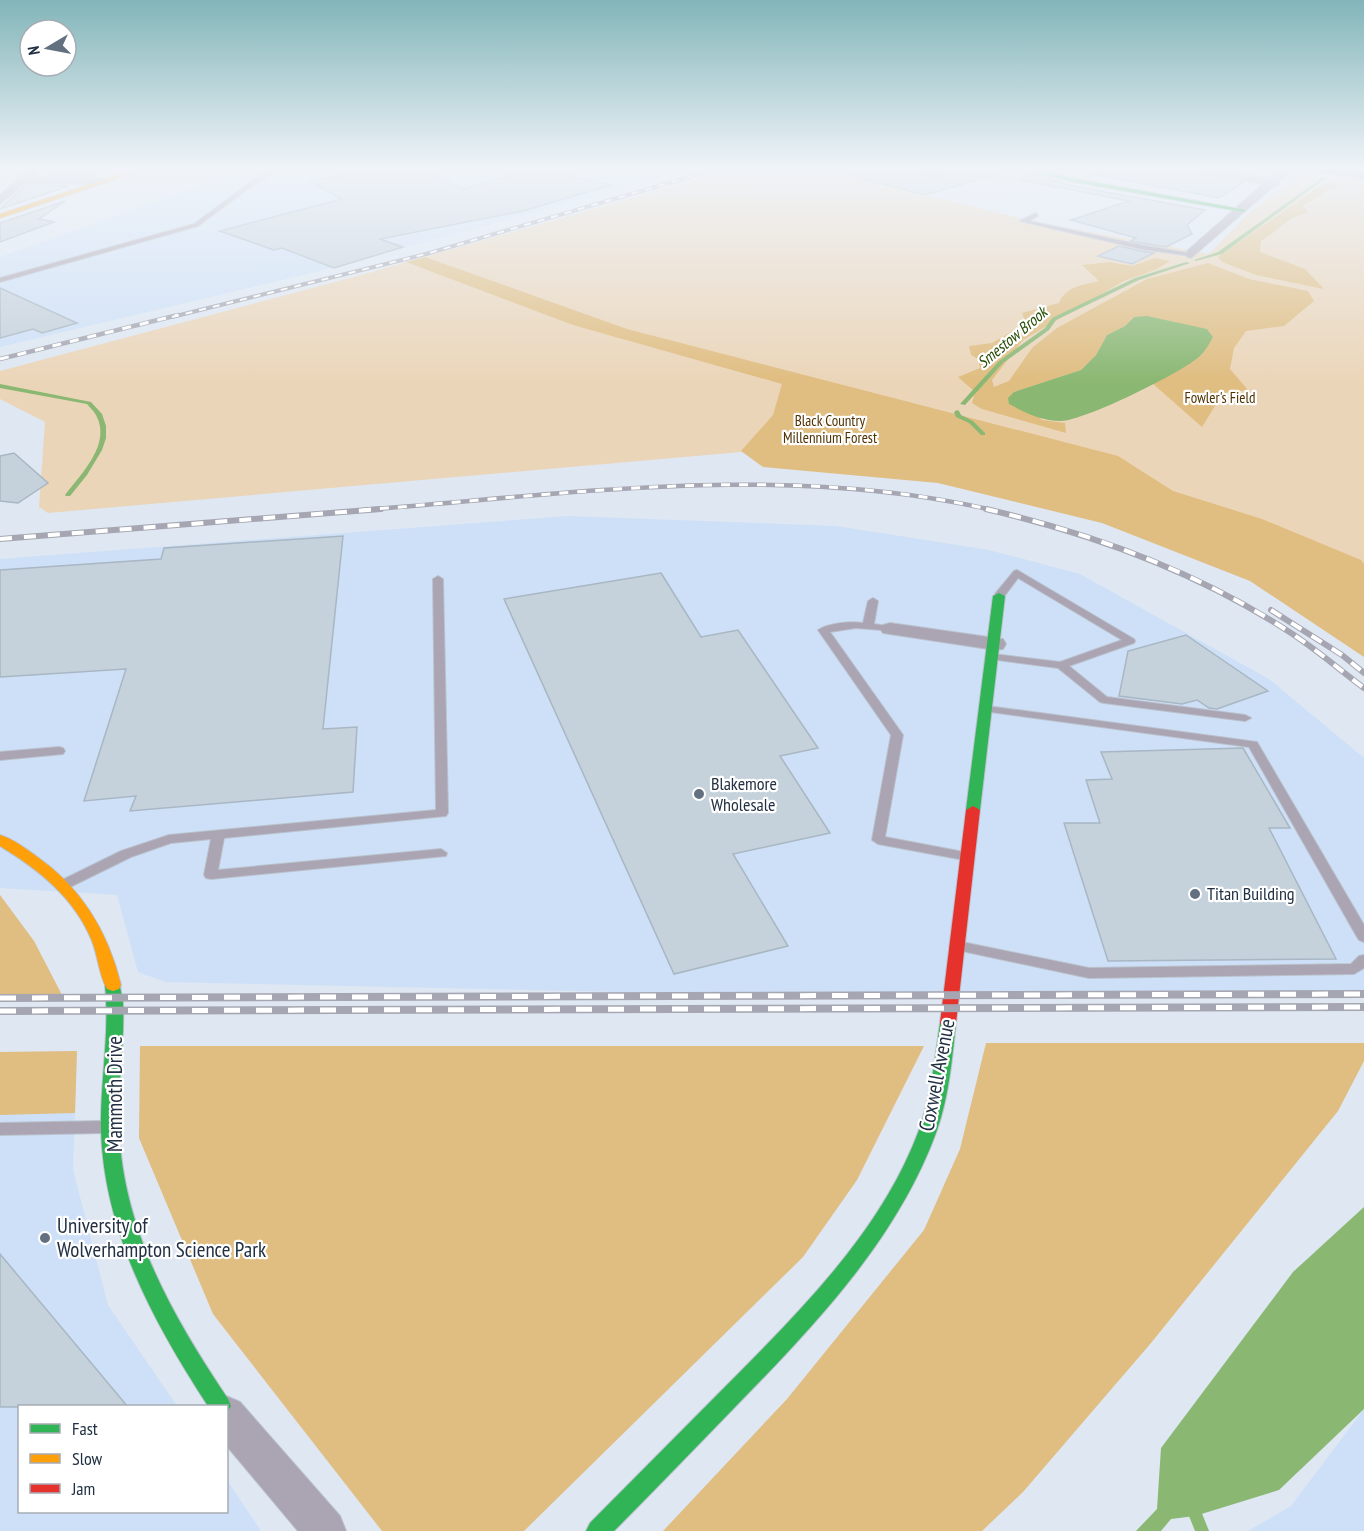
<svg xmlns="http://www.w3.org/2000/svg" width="1364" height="1531" viewBox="0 0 1364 1531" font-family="'PT Sans Narrow',sans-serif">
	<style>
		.built { fill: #cee0f7 }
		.green { fill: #ebd5b8 }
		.forest { fill: #e0bd80 }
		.water { fill: #8ab772 }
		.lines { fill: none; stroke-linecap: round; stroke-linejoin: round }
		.stream { fill: #8ab772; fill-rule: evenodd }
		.building { fill: #c5d1db; stroke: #a8b7c3; stroke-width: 1.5 }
		.lane-casing { stroke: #bac2cd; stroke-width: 2 }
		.street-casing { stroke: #bac2cd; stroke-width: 2 }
		.fast-casing { stroke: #bac2cd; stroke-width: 2 }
		.slow-casing { stroke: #bac2cd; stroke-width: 2 }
		.jam-casing { stroke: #bac2cd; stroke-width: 2 }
		.lane { fill: #aba4b2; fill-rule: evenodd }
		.street { fill: #aba4b2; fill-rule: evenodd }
		.fast { fill: #30b455; fill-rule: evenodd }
		.slow { fill: #ff9f0a; fill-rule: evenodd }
		.jam { fill: #e5322d; fill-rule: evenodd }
		.rail-far3-casing { stroke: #a5a6b1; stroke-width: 4 }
		.rail-far2-casing { stroke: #a5a6b1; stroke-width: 4.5 }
		.rail-far1-casing { stroke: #a5a6b1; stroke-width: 6 }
		.rail-casing { stroke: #a5a6b1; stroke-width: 8 }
		.rail-far3 { stroke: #fff; stroke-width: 2; stroke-dasharray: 7; stroke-linecap: butt }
		.rail-far2 { stroke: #fff; stroke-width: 3; stroke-dasharray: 9; stroke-linecap: butt }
		.rail-far1 { stroke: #fff; stroke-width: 4; stroke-dasharray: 12; stroke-linecap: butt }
		.rail { stroke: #fff; stroke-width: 5; stroke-dasharray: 16; stroke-linecap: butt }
		.poi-dot { fill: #637080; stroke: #fff; stroke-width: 2 }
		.labels { text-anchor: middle; stroke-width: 4.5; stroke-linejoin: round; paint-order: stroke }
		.far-park-label { font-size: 15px; fill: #4f3202; stroke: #fff }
		.far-water-label { font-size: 16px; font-style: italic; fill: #244a00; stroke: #fff }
		.poi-label { font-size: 18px; fill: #213043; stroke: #fff; text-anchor: start }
		.near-street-label { font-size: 21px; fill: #213043; stroke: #fff }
		.near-poi-label { font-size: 21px; fill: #213043; stroke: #fff; text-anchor: start }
	</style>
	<rect width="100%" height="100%" fill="#dee7f2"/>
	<!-- built -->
	<g class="built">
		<polygon points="251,168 687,168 642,183 316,272 0,347 0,257"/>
		<polygon points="568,516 836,526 989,550 1080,574 1269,679 1364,758 1364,992 619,992 166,982 138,972 117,895 0,888 0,559"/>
		<polygon points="77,1051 73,1170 108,1305 177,1406 20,1406 20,1512 226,1512 227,1480 261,1531 0,1531 0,1053"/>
		<polygon points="1364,1409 1364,1531 1248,1531 1291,1506"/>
	</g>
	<!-- green -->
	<polygon class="green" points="738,168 816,168 1031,221 1209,254 1251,211 1306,171 1364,181 1364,638 1247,561 820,445 48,513 39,507 45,422 0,399 0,371 361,275"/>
	<!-- forest -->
	<g class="forest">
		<path d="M1327 181 1345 186 1330 189 1303 206 1309 213C1286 217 1281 229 1261 241L1260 252 1305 269 1324 289 1256 275 1222 262 1218 257Z"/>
		<polygon points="425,257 627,329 1118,456 1173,491 1262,519 1361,560 1364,564 1364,657 1250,581 1102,523 938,483 763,467 741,451 773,415 782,384 573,325 406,262"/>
		<path d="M1155 258 1170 261 1155 270 1124 281 1023 340 992 380 994 387 1009 381 1032 348 1057 328 1147 279 1208 263 1249 279 1308 291 1314 301 1284 326 1246 331 1234 348 1230 369 1248 390 1223 393 1202 427 1152 383 1200 356 1213 337 1207 329 1134 317 1125 326 1107 335 1096 355 1081 370 1014 392 1042 420 1065 423 1066 433 982 409 972 403 975 392 958 377 980 368 978 359 971 355 969 346 992 343 1026 323 1022 313 1059 303C1066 286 1083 285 1099 281L1082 265 1110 262 1132 266Z"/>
		<polygon points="0,895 34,941 62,995 0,995"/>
		<polygon points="986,1043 1364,1043 1364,1061 1338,1111 1151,1343 1023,1492 982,1531 663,1531 787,1399 924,1230 960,1149"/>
		<polygon points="140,1046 924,1046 857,1180 803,1257 524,1531 382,1531 213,1314 139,1138"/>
		<polygon points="77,1051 75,1113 0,1115 0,1052"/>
	</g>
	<!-- water -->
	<g class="water">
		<path d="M1147 316 1207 329 1213 337C1210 343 1205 351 1200 356 1183 372 1084 421 1061 421 1042 421 1026 413 1009 404L1008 398 1014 392 1081 370 1096 355 1107 335 1125 326 1134 317Z"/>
		<polygon points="1364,1207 1364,1409 1279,1490 1195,1516 1171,1519 1161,1531 1136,1531 1157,1509 1161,1448 1293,1272"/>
	</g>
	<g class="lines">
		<!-- stream -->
		<g class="stream">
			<polygon points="1323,177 1326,178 1222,254 1196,261 1194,260 1218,252"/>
			<polygon points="1186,262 1190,263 1139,280 1056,320 1049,330 1003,363 965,405 960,404 999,361 1045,328 1052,318 1135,278"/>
			<path d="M0 384 91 402 102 414 106 426V438L102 450 87 475 70 496H66L65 495C81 474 112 444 96 415 94 411 90 408 87 404L0 388Z"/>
			<polygon points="957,410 959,411 961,415 973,421 985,433 985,435 981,435 969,423 956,417 954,412"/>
			<polygon points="1192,1499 1197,1501 1209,1531 1195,1531 1185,1506 1187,1501"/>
		</g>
	</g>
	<!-- building -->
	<g class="building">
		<polygon points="386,168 417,168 464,189 536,168 611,185 523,211 380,239 403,247 334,268 282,248 274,250 220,231 342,199 310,181"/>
		<polygon points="854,168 910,168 936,178 944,174 937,168 994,168 995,175 925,195 853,176"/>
		<polygon points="1059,168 1182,168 1244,182 1219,198"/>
		<polygon points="56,170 103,170 96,176 49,175"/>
		<polygon points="1021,171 1073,186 1205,210 1187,225 1192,234 1166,247 1141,243 1131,241 1136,238 1071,220 1129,201 1020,180"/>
		<polygon points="26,185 69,186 0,209"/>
		<polygon points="65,201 39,219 54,222 0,242 0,223"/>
		<polygon points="1119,246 1141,251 1154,253 1132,264 1098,256"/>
		<polygon points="0,288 77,323 42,333 33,329 0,338"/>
		<polygon points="14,453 48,483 18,503 0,501 0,456"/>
		<polygon points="343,536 323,729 357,727 353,792 130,811 136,796 84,801 126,669 0,677 0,570 161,559 164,548"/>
		<polygon points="661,573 701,637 738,630 818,748 780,756 830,833 733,854 788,946 674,974 504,599"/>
		<polygon points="1186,635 1268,691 1217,709 1209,708 1197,700 1182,704 1119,696 1128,651"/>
		<polygon points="1243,748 1290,828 1269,828 1336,959 1108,961 1064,823 1100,823 1086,780 1112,779 1101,752"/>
		<polygon points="0,1254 128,1407 0,1407"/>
	</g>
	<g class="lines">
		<defs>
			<g id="lane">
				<polygon points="275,168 282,168 256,183 198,226 0,282 0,278 194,224 252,181"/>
				<polygon points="1036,213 1038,216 1029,221 1141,245 1194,254 1191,256 1141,249 1020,221"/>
				<polygon points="1017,570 1134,639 1135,641 1134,643 1069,666 1107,697 1245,715 1251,718 1245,721 1104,703 1100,702 1058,668 990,659 989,657 990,655 994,654 1060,662 1122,640 1018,578 1003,598 995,598 995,594 1014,571"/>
				<polygon points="438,576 443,579 448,813 446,816 224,838 218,870 441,849 447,853 446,856 211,879 206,878 204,875 211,839 171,843 131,857 68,888 58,888 56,885 58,882 121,851 169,835 436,810 433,579"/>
				<path d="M873 598 878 601 874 624 894 627 895 629 894 631 856 628 830 632 903 735 885 837 964 852 969 853 971 856 969 859 964 860 878 844 872 840 891 735 818 630C828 623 851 621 863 623L868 601Z"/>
				<polygon points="987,706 1257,742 1364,925 1364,942 1359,940 1357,937 1249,747 983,711 981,709 983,707"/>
				<polygon points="59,747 63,748 65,751 63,754 0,760 0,752"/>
				<polygon points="962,942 1089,968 1351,964 1359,956 1364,955 1364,968 1354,974 1089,978 957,950 955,947 957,944"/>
				<polygon points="103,1121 109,1122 111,1127 109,1132 103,1133 0,1135 0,1123"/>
			</g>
			<g id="street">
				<polygon points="29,168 38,170 32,177 106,178 111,181 106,184 25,183 0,204 0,195"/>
				<polygon points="912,168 931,168 942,173 937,176"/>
				<polygon points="1184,168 1210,168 1269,179 1281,168 1293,168 1279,181 1279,185 1274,186 1191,258 1187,257 1187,251 1263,184"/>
				<polygon points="1304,168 1331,168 1364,174 1364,180"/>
				<polygon points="890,623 995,638 1003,639 1006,644 1003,649 995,650 883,633 880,629 883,625"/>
				<polygon points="226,1396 240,1402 340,1516 346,1531 298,1531 226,1445 226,1406 210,1406 212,1402"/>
			</g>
			<g id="fast">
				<polygon points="1021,168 1033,168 1073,178 1246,210 1243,212 1073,182"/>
				<polygon points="999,593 1005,596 980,810 973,814 966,810 993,596"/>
				<path d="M113 979 119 981 123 1003C125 1046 117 1088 119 1131 124 1232 173 1317 228 1399L231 1406 226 1414V1406H208C154 1323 104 1232 101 1130 100 1082 110 1034 105 985L107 981Z"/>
				<path d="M948 1017 954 1019 956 1023C952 1059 949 1096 937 1130 898 1239 814 1326 735 1407 695 1448 655 1490 614 1531H586L590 1523C634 1479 678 1434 722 1390 797 1314 881 1233 919 1130 931 1096 935 1059 940 1023L942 1019Z"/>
			</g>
			<g id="slow">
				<polygon points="139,168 149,168 0,218 0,214"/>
				<path d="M0 835C13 839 25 848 36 856 82 888 108 932 121 985L119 989 113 991 107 989C99 975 98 956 92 941 75 898 38 869 0 846Z"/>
			</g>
			<polygon id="jam" points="973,806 980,810 956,1023 954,1027 948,1029 942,1027 940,1023 966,810"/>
		</defs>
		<!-- lane casing -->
		<use href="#lane" class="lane-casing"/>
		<!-- street casing -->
		<use href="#street" class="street-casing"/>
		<!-- fast casing -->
		<use href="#fast" class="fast-casing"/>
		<!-- slow casing -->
		<use href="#slow" class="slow-casing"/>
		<!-- jam casing -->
		<use href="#jam" class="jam-casing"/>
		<!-- lane -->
		<use href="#lane" class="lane"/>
		<!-- street -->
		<use href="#street" class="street"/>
		<!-- fast -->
		<use href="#fast" class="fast"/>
		<!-- slow -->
		<use href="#slow" class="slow"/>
		<!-- jam -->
		<use href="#jam" class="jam"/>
		<defs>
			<polyline id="rail-far3" points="172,317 426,254 720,168"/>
			<g id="rail-far2">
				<polyline points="0,359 178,315"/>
				<path d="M362 510C572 494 784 462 992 510"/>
			</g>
			<g id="rail-far1">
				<path d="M986 509C1094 534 1198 572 1291 633 1317 650 1340 670 1364 688"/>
				<polyline points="0,539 381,509"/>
				<polyline points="1271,610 1342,655 1364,673"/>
			</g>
			<g id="rail">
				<polyline points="0,998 1364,994"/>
				<polyline points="0,1011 1364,1007"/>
			</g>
		</defs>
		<!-- rail-far3 casing -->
		<use href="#rail-far3" class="rail-far3-casing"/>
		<!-- rail-far2 casing -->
		<use href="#rail-far2" class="rail-far2-casing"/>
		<!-- rail-far1 casing -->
		<use href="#rail-far1" class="rail-far1-casing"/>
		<!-- rail casing -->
		<use href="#rail" class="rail-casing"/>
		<!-- rail-far3 -->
		<use href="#rail-far3" class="rail-far3"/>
		<!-- rail-far2 -->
		<use href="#rail-far2" class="rail-far2"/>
		<!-- rail-far1 -->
		<use href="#rail-far1" class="rail-far1"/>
		<!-- rail -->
		<use href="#rail" class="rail"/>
	</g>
	<!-- sky -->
	<linearGradient id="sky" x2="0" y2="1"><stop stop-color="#82b5b9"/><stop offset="0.44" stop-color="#f0f4f9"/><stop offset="1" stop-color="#f0f4f9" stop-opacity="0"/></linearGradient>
	<rect width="1364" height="383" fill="url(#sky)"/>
	<!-- markers -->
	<g class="poi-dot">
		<circle cx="699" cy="794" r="6"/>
		<circle cx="1195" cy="894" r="6"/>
		<circle cx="45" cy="1238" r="6"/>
	</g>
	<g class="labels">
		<!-- far-park labels -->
		<g class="far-park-label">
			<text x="1220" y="403">Fowler's Field</text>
			<text x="830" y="426">Black Country<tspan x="830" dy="17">Millennium Forest</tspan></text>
		</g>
		<!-- far-water labels -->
		<g class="far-water-label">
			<text transform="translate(1012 337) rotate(-40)" y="6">Smestow Brook</text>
		</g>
		<!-- poi labels -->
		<g class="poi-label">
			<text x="711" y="790">Blakemore<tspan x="711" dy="21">Wholesale</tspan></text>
			<text x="1207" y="900">Titan Building</text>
		</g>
		<!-- near-street labels -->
		<g class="near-street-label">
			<text transform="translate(937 1075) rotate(-79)" y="7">Coxwell Avenue</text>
			<text transform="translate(115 1094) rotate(-90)" y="7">Mammoth Drive</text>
		</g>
		<!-- near-poi labels -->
		<g class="near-poi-label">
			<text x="57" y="1233">University of<tspan x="57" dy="24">Wolverhampton Science Park</tspan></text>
		</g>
	</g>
	<!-- legend -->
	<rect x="18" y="1405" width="210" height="108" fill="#ffffff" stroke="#a6acb4" stroke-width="1.5"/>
	<rect x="30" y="1424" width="30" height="9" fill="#30b455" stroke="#a6acb4" stroke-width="1.5"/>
	<text x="72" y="1435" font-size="18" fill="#213043">Fast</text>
	<rect x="30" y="1454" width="30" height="9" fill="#ff9f0a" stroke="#a6acb4" stroke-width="1.5"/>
	<text x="72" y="1465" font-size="18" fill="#213043">Slow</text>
	<rect x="30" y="1484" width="30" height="9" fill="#e5322d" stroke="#a6acb4" stroke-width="1.5"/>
	<text x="72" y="1495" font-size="18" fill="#213043">Jam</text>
	<!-- north arrow -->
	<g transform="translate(48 48) rotate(260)"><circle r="28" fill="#ffffff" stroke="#a6acb4" stroke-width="1.5"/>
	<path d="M0-4.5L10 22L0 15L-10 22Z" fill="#637080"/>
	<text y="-9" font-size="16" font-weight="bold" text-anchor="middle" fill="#213043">N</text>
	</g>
</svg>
